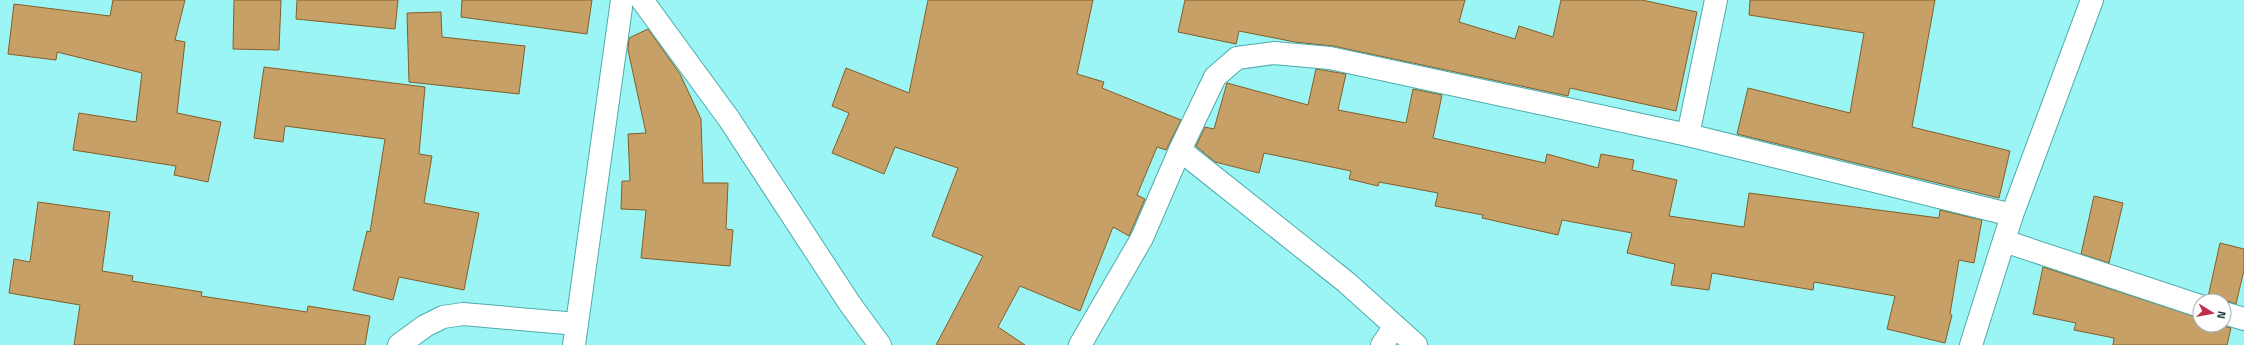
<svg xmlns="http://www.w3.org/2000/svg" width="2244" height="345" viewBox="0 0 2244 345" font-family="'Titillium Web',sans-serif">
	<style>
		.building { fill: #c7a068; stroke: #835f27 }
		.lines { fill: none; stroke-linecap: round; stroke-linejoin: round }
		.street-casing { stroke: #50abab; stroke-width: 24 }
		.street { stroke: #fff; stroke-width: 22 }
	</style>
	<rect width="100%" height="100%" fill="#9bf5f5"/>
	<!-- building -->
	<g class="building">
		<polygon points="113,0 185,0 175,40 185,42 177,113 221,122 208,182 174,175 176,166 73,150 79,113 136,122 142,73 57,52 56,60 8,54 14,4 110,16"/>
		<polygon points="234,0 281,0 279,50 233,49"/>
		<polygon points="297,0 398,0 395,29 296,19"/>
		<polygon points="462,0 592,0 587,34 461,17"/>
		<polygon points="928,0 1093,0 1077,74 1104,82 1102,88 1181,120 1166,150 1157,147 1137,195 1145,199 1129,236 1113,227 1080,311 1020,286 998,327 1025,345 936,345 983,256 932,236 958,168 895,147 884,174 832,153 849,113 832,106 846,68 909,93"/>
		<polygon points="1185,0 1465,0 1459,22 1515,39 1519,26 1553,37 1561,0 1642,0 1697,12 1676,111 1570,88 1568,96 1333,46 1295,42 1239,31 1236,44 1178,32"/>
		<polygon points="1750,0 1935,0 1912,127 2010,151 1999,198 1737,134 1748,88 1850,113 1864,33 1749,15"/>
		<polygon points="441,12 442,37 525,46 519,94 409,82 407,13"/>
		<polygon points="648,29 680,74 701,119 703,183 728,183 726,229 733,230 730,266 641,258 646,210 621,209 622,181 630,181 628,134 646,133 628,50 629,38"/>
		<polygon points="264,67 425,87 419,154 432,156 424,203 479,213 464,290 399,277 393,300 353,290 367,231 370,232 385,139 285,126 283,142 254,138"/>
		<polygon points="1316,69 1346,74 1338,110 1406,123 1413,89 1442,95 1433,138 1545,163 1547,154 1598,168 1601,154 1634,160 1632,170 1677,180 1669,216 1744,227 1749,193 1939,218 1940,210 1982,220 1974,263 1959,260 1950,314 1952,315 1945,343 1887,329 1895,296 1814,282 1813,290 1712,273 1709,290 1671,285 1675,264 1627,253 1632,233 1562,220 1558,235 1482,218 1483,215 1435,206 1438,193 1379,182 1378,186 1349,179 1351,171 1264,153 1259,173 1215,162 1196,146 1205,127 1214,129 1227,83 1308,105"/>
		<polygon points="2094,196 2123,203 2109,263 2081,254"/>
		<polygon points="38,202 110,212 102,271 133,276 132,281 202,292 201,296 307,312 308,306 370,316 365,345 74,345 80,305 9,293 14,259 30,262"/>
		<polygon points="2220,243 2244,249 2244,270 2236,304 2227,301 2211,301 2208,297"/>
		<polygon points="2043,267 2200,318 2200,325 2220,325 2231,328 2227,345 2113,345 2114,338 2074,330 2076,323 2033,314"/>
	</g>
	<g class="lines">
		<defs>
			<g id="street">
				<polyline points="642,0 729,119 850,304 880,345"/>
				<polyline points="1688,135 1716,0"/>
				<polyline points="1180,150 1346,282 1416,345"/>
				<polyline points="2004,241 2200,306"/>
				<polyline points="2224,313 2244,319"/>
				<polyline points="399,345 425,326 443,317 463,314 577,324"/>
				<polyline points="574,345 622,0"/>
				<polyline points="1080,345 1142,238 1180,150 1215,77 1237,58 1274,53 1330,58 1688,135 2012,215"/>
				<polyline points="1382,345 1395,326"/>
				<polyline points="1971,345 2012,215 2092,0"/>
			</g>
		</defs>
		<!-- street casing -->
		<use href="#street" class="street-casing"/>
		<!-- street -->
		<use href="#street" class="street"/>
	</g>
	<!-- north arrow -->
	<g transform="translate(2212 313) rotate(101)"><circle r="19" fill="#ffffff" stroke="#a3b2b2"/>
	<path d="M0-3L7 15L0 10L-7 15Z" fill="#c1304b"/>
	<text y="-6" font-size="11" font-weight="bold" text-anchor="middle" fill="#183e3e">N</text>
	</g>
</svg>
